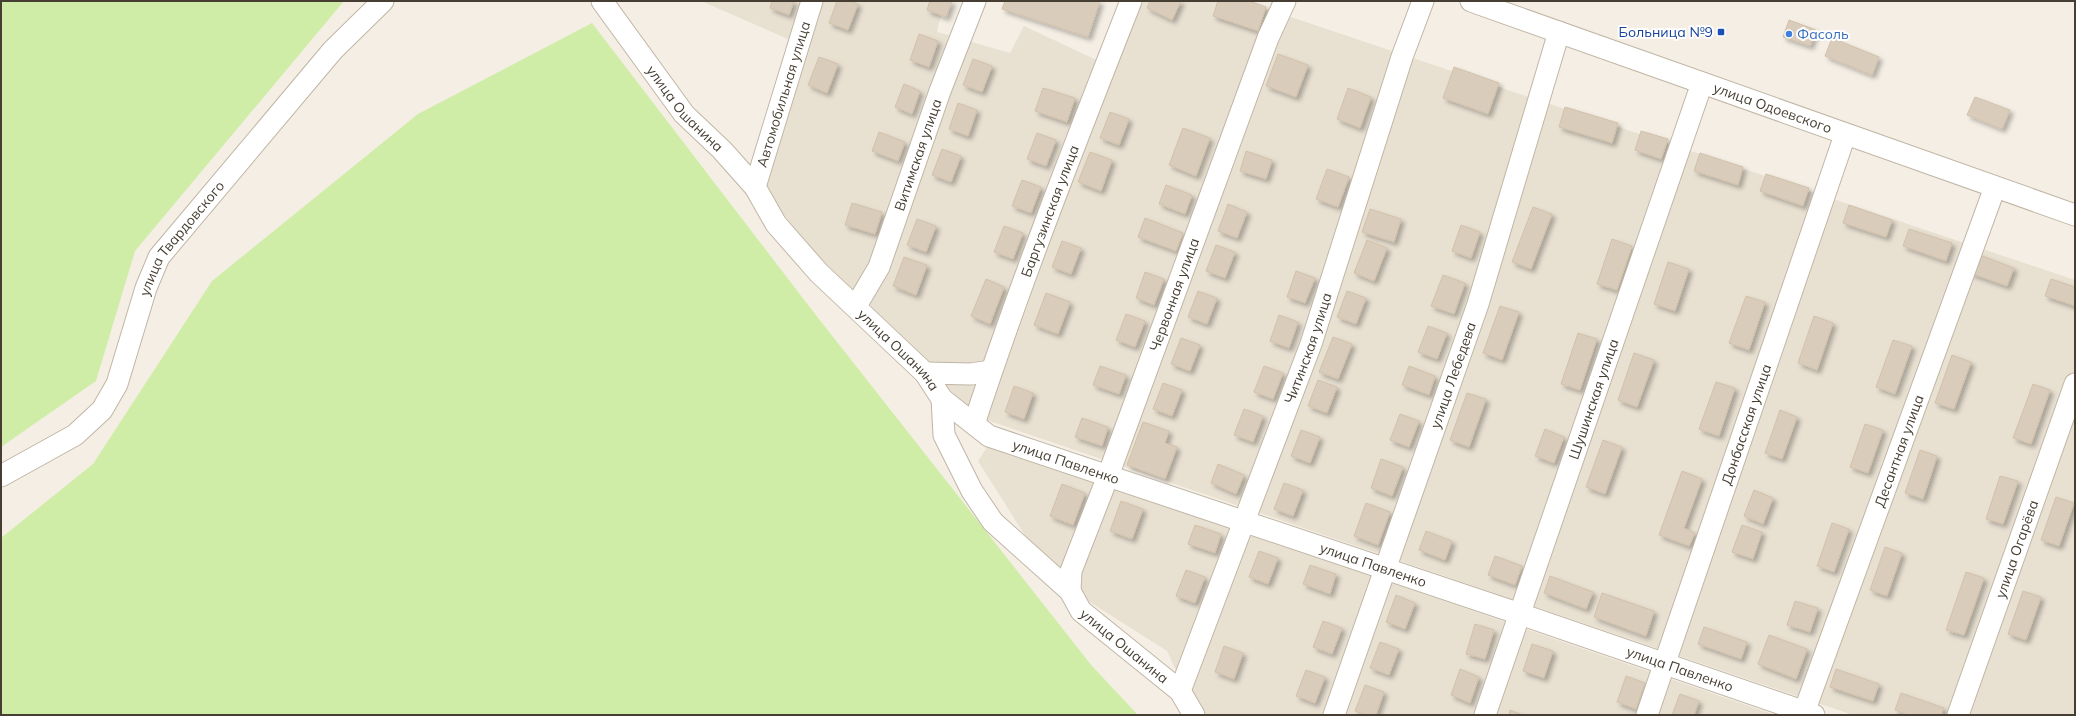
<svg xmlns="http://www.w3.org/2000/svg" width="2076" height="716" viewBox="0 0 2076 716" font-family="Mulish,sans-serif">
	<style>
		.residential { fill: #e8e0d1 }
		.green { fill: #d0eda8 }
		.building { fill: #daccbb; stroke: #d2c1aa; filter: url(#shadow) }
		.lines { fill: none; stroke-linecap: round; stroke-linejoin: round }
		.minor-casing { stroke: #c0b6a5; stroke-width: 23 }
		.minor { stroke: #fff; stroke-width: 21 }
		.transit-dot { fill: #1a4fb4; stroke: #fff; stroke-width: 1.5 }
		.shop-dot { fill: #3f7fe0; stroke: #fff; stroke-width: 1.5 }
		.labels { text-anchor: middle; stroke-width: 4; stroke-linejoin: round; paint-order: stroke }
		.transit-label { font-size: 14px; fill: #164399; stroke: #fff; text-anchor: end }
		.shop-label { font-size: 14px; fill: #366cbe; stroke: #fff; text-anchor: start }
		.street-label { font-size: 14px; fill: #463e33; stroke: #fff }
	</style>
	<defs>
		<filter id="shadow"><feDropShadow dx="3.5" dy="3.5" stdDeviation="2" flood-color="#0004"/></filter>
	</defs>
	<rect width="100%" height="100%" fill="#f4eee4"/>
	<!-- residential -->
	<g class="residential">
		<polygon points="701,1 944,1 937,32 1010,53 1024,26 1105,64 1134,1 1243,1 2075,280 2075,715 1853,715 981,418 841,292 754,174 797,43"/>
		<polygon points="989,444 1775,715 1201,715 1187,694 1167,651 1052,578 978,461"/>
	</g>
	<!-- green -->
	<g class="green">
		<polygon points="1,1 344,1 135,251 96,381 1,447"/>
		<polygon points="592,23 815,314 1092,666 1138,715 1,715 1,538 93,464 212,281 418,114"/>
	</g>
	<!-- building -->
	<g class="building">
		<polygon points="772,1 794,1 789,15 770,8"/>
		<polygon points="837,1 850,1 858,4 848,30 829,23"/>
		<polygon points="930,1 952,1 946,17 927,10"/>
		<polygon points="1005,1 1100,1 1088,37 1002,9"/>
		<polygon points="1150,1 1181,1 1172,20 1147,8"/>
		<polygon points="1218,1 1249,1 1266,7 1258,31 1213,16"/>
		<polygon points="1789,20 1816,30 1810,46 1783,37"/>
		<polygon points="919,34 938,41 929,67 910,60"/>
		<polygon points="1832,38 1879,57 1872,75 1825,56"/>
		<polygon points="1278,54 1308,65 1296,97 1266,86"/>
		<polygon points="819,57 838,64 827,93 808,85"/>
		<polygon points="973,59 992,66 982,92 963,85"/>
		<polygon points="1454,67 1499,83 1488,114 1443,98"/>
		<polygon points="904,84 920,91 912,114 895,107"/>
		<polygon points="1043,88 1075,98 1067,122 1035,111"/>
		<polygon points="1348,88 1371,97 1360,128 1337,119"/>
		<polygon points="1975,97 2010,110 2002,129 1967,115"/>
		<polygon points="958,103 977,110 968,136 949,129"/>
		<polygon points="1565,107 1618,123 1612,143 1559,127"/>
		<polygon points="1110,112 1129,119 1119,145 1100,138"/>
		<polygon points="1183,128 1210,138 1196,176 1169,165"/>
		<polygon points="1641,131 1668,139 1661,159 1635,150"/>
		<polygon points="879,132 905,142 898,161 872,151"/>
		<polygon points="1037,133 1056,140 1046,166 1027,159"/>
		<polygon points="942,149 961,156 951,182 932,175"/>
		<polygon points="1246,151 1272,160 1266,179 1240,171"/>
		<polygon points="1090,152 1112,160 1101,191 1078,182"/>
		<polygon points="1700,153 1743,167 1738,185 1694,171"/>
		<polygon points="1327,169 1349,177 1338,207 1316,199"/>
		<polygon points="1766,174 1809,188 1803,206 1760,191"/>
		<polygon points="1022,180 1041,187 1031,213 1012,206"/>
		<polygon points="1166,185 1192,195 1185,214 1159,204"/>
		<polygon points="852,203 882,212 875,234 845,225"/>
		<polygon points="1228,204 1247,212 1237,238 1218,231"/>
		<polygon points="1849,205 1892,220 1886,237 1843,223"/>
		<polygon points="1533,207 1552,214 1531,269 1512,262"/>
		<polygon points="1370,209 1401,219 1394,242 1362,232"/>
		<polygon points="1145,218 1183,233 1176,251 1138,237"/>
		<polygon points="917,219 936,226 926,252 907,245"/>
		<polygon points="1461,225 1480,232 1471,258 1452,251"/>
		<polygon points="1004,226 1023,233 1013,259 994,252"/>
		<polygon points="1909,229 1952,243 1946,261 1903,246"/>
		<polygon points="1612,239 1632,246 1617,290 1597,284"/>
		<polygon points="1367,240 1387,248 1374,281 1354,273"/>
		<polygon points="1062,241 1081,248 1071,274 1052,267"/>
		<polygon points="1216,245 1235,252 1225,278 1206,271"/>
		<polygon points="1977,254 2014,268 2007,286 1970,273"/>
		<polygon points="904,257 927,265 916,295 893,286"/>
		<polygon points="1668,262 1689,269 1675,311 1654,304"/>
		<polygon points="1296,271 1315,278 1305,303 1287,297"/>
		<polygon points="1145,272 1164,279 1154,305 1136,298"/>
		<polygon points="1443,275 1465,283 1454,314 1431,306"/>
		<polygon points="986,279 1004,287 990,324 971,316"/>
		<polygon points="2051,279 2075,287 2075,306 2045,296"/>
		<polygon points="1198,291 1217,298 1207,324 1188,317"/>
		<polygon points="1347,291 1366,298 1356,324 1337,317"/>
		<polygon points="1046,293 1070,302 1058,334 1034,325"/>
		<polygon points="1746,296 1765,302 1749,350 1729,343"/>
		<polygon points="1500,306 1519,312 1502,360 1483,353"/>
		<polygon points="1126,314 1145,321 1135,347 1116,340"/>
		<polygon points="1279,315 1298,322 1289,348 1270,341"/>
		<polygon points="1814,316 1833,323 1817,370 1798,363"/>
		<polygon points="1428,326 1447,333 1437,359 1418,352"/>
		<polygon points="1578,333 1597,339 1580,390 1561,384"/>
		<polygon points="1333,337 1352,344 1338,379 1319,372"/>
		<polygon points="1181,338 1200,345 1190,371 1171,364"/>
		<polygon points="1893,340 1912,346 1895,394 1876,387"/>
		<polygon points="1634,353 1654,360 1637,407 1618,400"/>
		<polygon points="1952,355 1971,362 1954,409 1935,403"/>
		<polygon points="1100,366 1126,375 1119,394 1093,385"/>
		<polygon points="1264,366 1283,373 1273,399 1254,392"/>
		<polygon points="1409,366 1435,376 1429,395 1402,385"/>
		<polygon points="1318,380 1337,387 1327,413 1308,406"/>
		<polygon points="1716,382 1735,388 1719,436 1699,429"/>
		<polygon points="1163,383 1182,390 1172,416 1153,409"/>
		<polygon points="2033,384 2050,390 2031,444 2013,438"/>
		<polygon points="1014,386 1033,393 1024,419 1005,412"/>
		<polygon points="1467,393 1486,399 1469,447 1450,440"/>
		<polygon points="1244,409 1263,416 1253,442 1234,435"/>
		<polygon points="1780,410 1797,417 1782,459 1765,453"/>
		<polygon points="1400,414 1419,421 1409,447 1390,440"/>
		<polygon points="1082,418 1108,427 1102,446 1075,437"/>
		<polygon points="1143,422 1169,431 1165,443 1177,447 1165,479 1127,465"/>
		<polygon points="1865,424 1883,430 1868,473 1850,467"/>
		<polygon points="1545,429 1564,437 1554,463 1535,456"/>
		<polygon points="1301,430 1320,437 1310,463 1291,456"/>
		<polygon points="1603,440 1622,447 1605,494 1586,487"/>
		<polygon points="1920,450 1937,456 1923,499 1905,493"/>
		<polygon points="1381,459 1403,467 1392,496 1371,488"/>
		<polygon points="1218,464 1244,475 1236,494 1211,483"/>
		<polygon points="1682,471 1702,479 1684,528 1695,533 1689,546 1659,535"/>
		<polygon points="2000,476 2018,481 2003,524 1986,519"/>
		<polygon points="1284,483 1303,490 1293,516 1274,509"/>
		<polygon points="1062,484 1085,493 1073,525 1050,516"/>
		<polygon points="1754,490 1773,498 1763,524 1744,516"/>
		<polygon points="2056,497 2074,503 2059,546 2041,540"/>
		<polygon points="1121,501 1143,509 1132,539 1110,531"/>
		<polygon points="1366,503 1390,512 1378,545 1354,536"/>
		<polygon points="1832,523 1849,529 1834,572 1817,566"/>
		<polygon points="1195,525 1221,534 1215,553 1188,544"/>
		<polygon points="1742,525 1762,532 1753,559 1732,552"/>
		<polygon points="1426,531 1452,541 1445,560 1419,550"/>
		<polygon points="1885,547 1902,553 1887,596 1870,590"/>
		<polygon points="1259,551 1278,558 1268,584 1249,577"/>
		<polygon points="1495,556 1522,566 1515,585 1488,575"/>
		<polygon points="1310,565 1336,574 1330,594 1303,584"/>
		<polygon points="1186,570 1205,577 1195,603 1176,596"/>
		<polygon points="1966,572 1984,578 1964,635 1946,630"/>
		<polygon points="1550,576 1593,592 1586,609 1544,593"/>
		<polygon points="2023,591 2041,597 2026,640 2008,634"/>
		<polygon points="1602,593 1654,611 1646,636 1594,617"/>
		<polygon points="1396,595 1415,603 1405,629 1386,622"/>
		<polygon points="1795,601 1818,608 1810,632 1787,625"/>
		<polygon points="1323,621 1342,628 1332,654 1313,647"/>
		<polygon points="1475,624 1494,630 1485,659 1466,654"/>
		<polygon points="1704,627 1747,642 1741,659 1698,644"/>
		<polygon points="1769,635 1807,649 1796,679 1758,664"/>
		<polygon points="1380,642 1399,649 1389,675 1370,668"/>
		<polygon points="1532,644 1553,651 1544,678 1523,671"/>
		<polygon points="1224,646 1243,653 1234,679 1215,672"/>
		<polygon points="1460,669 1479,677 1470,703 1451,695"/>
		<polygon points="1836,669 1879,684 1873,701 1830,687"/>
		<polygon points="1306,670 1325,677 1315,703 1296,696"/>
		<polygon points="1626,676 1645,683 1636,709 1617,702"/>
		<polygon points="1365,685 1384,692 1376,715 1366,715 1355,711"/>
		<polygon points="1901,693 1944,708 1941,715 1908,715 1895,710"/>
		<polygon points="1680,694 1699,701 1694,715 1672,715"/>
		<polygon points="1510,710 1523,715 1509,715"/>
	</g>
	<g class="lines">
		<defs>
			<g id="minor">
				<path id="s1" d="M602 1 684 114 722 150 755 187 776 224 819 273 925 373 942 399 944 435 972 491 993 522 1070 591 1081 611 1180 691 1194 715"/>
				<path id="s2" d="M1471 1 2075 215"/>
				<path id="s3" d="M755 187 812 1"/>
				<path id="s4" d="M856 306 879 267 940 91 975 1"/>
				<polyline points="925,373 971,374 991,371"/>
				<path id="s5" d="M942 399 989 436 1520 614 1814 715"/>
				<path id="s6" d="M974 424C1021 281 1076 141 1131 1"/>
				<path id="s7" d="M1 476 75 435 102 410 117 384 146 288 159 257 333 50 383 1"/>
				<path id="s8" d="M1070 591 1071 571 1108 476 1268 38 1285 1"/>
				<path id="s9" d="M1180 691 1311 344 1402 57 1423 1"/>
				<path id="s10" d="M1334 715 1478 304 1559 32"/>
				<path id="s11" d="M1485 715 1702 83"/>
				<path id="s12" d="M1647 715 1845 135"/>
				<path id="s13" d="M1803 715 1995 187"/>
				<path id="s14" d="M1958 715 2075 384"/>
			</g>
		</defs>
		<!-- minor casing -->
		<use href="#minor" class="minor-casing"/>
		<!-- minor -->
		<use href="#minor" class="minor"/>
	</g>
	<!-- markers -->
	<rect class="transit-dot" x="1717" y="28" width="8" height="8" rx="2"/>
	<circle class="shop-dot" cx="1789" cy="34" r="4"/>
	<g class="labels">
		<!-- transit labels -->
		<g class="transit-label">
			<text x="1713" y="37">Больница №9</text>
		</g>
		<!-- shop labels -->
		<g class="shop-label">
			<text x="1797" y="39">Фасоль</text>
		</g>
		<!-- street labels -->
		<g class="street-label">
			<text dy="5" stroke="none"><textPath href="#s3" startOffset="97">Автомобильная улица</textPath></text>
			<text dy="5" stroke="none"><textPath href="#s1" startOffset="136">улица Ошанина</textPath></text>
			<text dy="5" stroke="none"><textPath href="#s2" startOffset="320">улица Одоевского</textPath></text>
			<text dy="5" stroke="none"><textPath href="#s4" startOffset="164">Витимская улица</textPath></text>
			<text dy="5" stroke="none"><textPath href="#s6" startOffset="226">Баргузинская улица</textPath></text>
			<text dy="5" stroke="none"><textPath href="#s7" startOffset="313">улица Твардовского</textPath></text>
			<text dy="5" stroke="none"><textPath href="#s8" startOffset="315">Червонная улица</textPath></text>
			<text dy="5" stroke="none"><textPath href="#s9" startOffset="366">Читинская улица</textPath></text>
			<text dy="5" stroke="none"><textPath href="#s1" startOffset="460">улица Ошанина</textPath></text>
			<text dy="5" stroke="none"><textPath href="#s10" startOffset="360">улица Лебедева</textPath></text>
			<text dy="5" stroke="none"><textPath href="#s11" startOffset="334">Шушинская улица</textPath></text>
			<text dy="5" stroke="none"><textPath href="#s12" startOffset="307">Донбасская улица</textPath></text>
			<text dy="5" stroke="none"><textPath href="#s13" startOffset="281">Десантная улица</textPath></text>
			<text dy="5" stroke="none"><textPath href="#s5" startOffset="141">улица Павленко</textPath></text>
			<text dy="5" stroke="none"><textPath href="#s14" startOffset="176">улица Огарёва</textPath></text>
			<text dy="5" stroke="none"><textPath href="#s5" startOffset="465">улица Павленко</textPath></text>
			<text dy="5" stroke="none"><textPath href="#s1" startOffset="844">улица Ошанина</textPath></text>
			<text dy="5" stroke="none"><textPath href="#s5" startOffset="789">улица Павленко</textPath></text>
		</g>
	</g>
	<!-- border -->
	<rect width="2076" height="716" fill="none" stroke="#463e33" stroke-width="4"/>
</svg>
